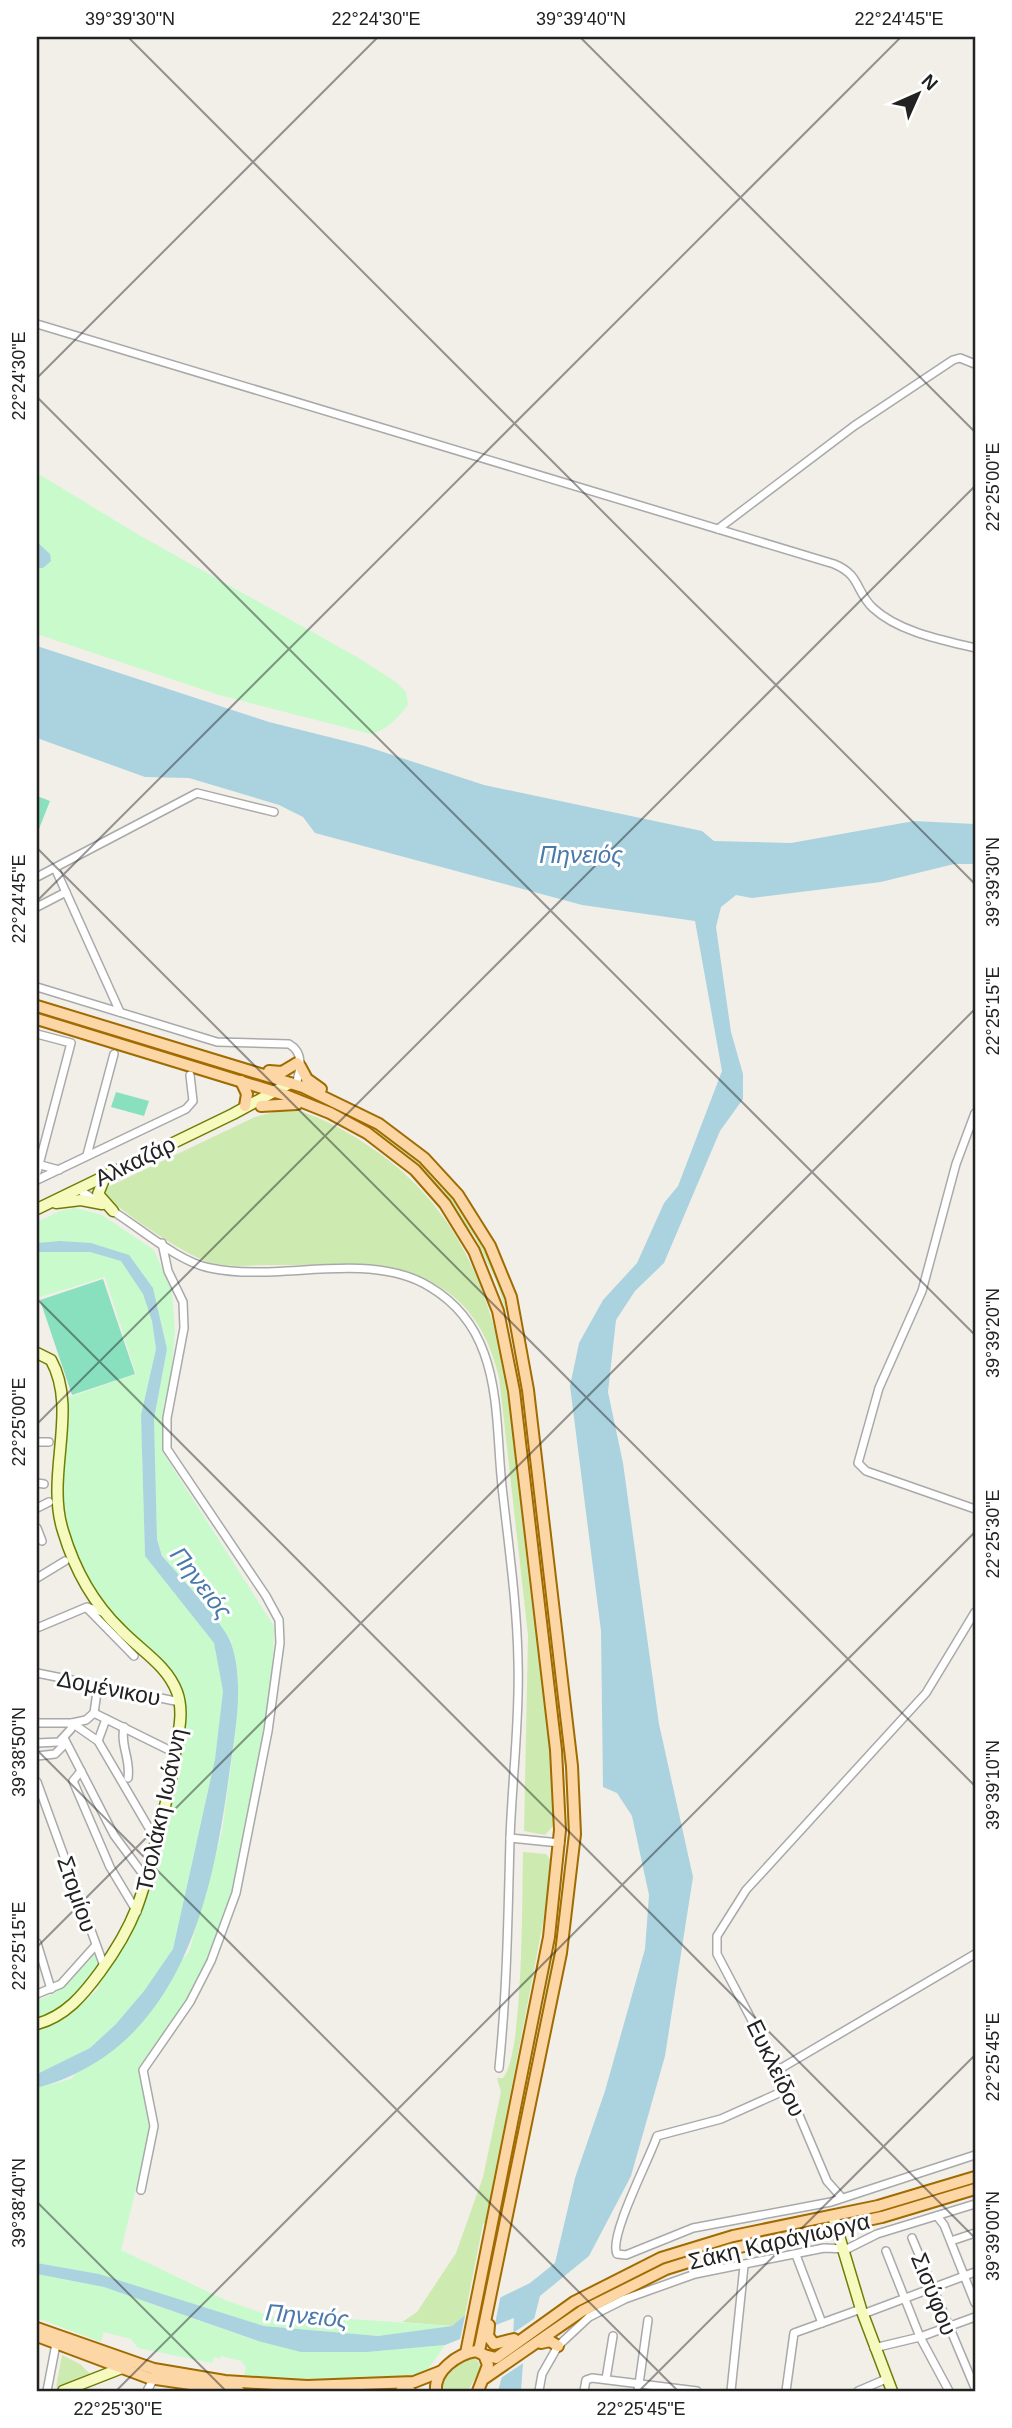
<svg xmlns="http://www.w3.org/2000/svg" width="1012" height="2428" viewBox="0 0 1012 2428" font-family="Helvetica,sans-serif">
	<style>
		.grass { fill: #cdebb0 }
		.park { fill: #c8facc }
		.pitch { fill: #88e0be }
		.water { fill: #aad3df }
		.pier { fill: #f2efe9 }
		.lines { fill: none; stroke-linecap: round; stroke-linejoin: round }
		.street-casing { stroke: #a9a9a9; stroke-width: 10 }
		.secondary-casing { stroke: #707d05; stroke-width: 13 }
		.primary-casing { stroke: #a06b00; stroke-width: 14 }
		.street { stroke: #fff; stroke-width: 7 }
		.secondary { stroke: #f7fabf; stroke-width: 10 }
		.primary { stroke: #fcd6a4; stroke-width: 10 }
		.ticks { fill: none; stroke: #222; stroke-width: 2; stroke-opacity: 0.45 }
		.labels { text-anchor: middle; stroke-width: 6; stroke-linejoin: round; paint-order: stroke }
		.street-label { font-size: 23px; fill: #222; stroke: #fff }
		.water-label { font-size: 24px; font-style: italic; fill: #4a7aab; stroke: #fff }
		.neatline { fill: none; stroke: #222; stroke-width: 2.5 }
		.ticks-label { font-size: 18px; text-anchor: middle; fill: #222 }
	</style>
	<rect width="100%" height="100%" fill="#f2efe9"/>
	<!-- grass -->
	<g class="grass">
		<polygon points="37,1011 275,1082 272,1085 37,1015"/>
		<path d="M300 1111C328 1120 355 1136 379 1153 516 1252 510 1421 528 1572 538 1656 554 1741 553 1826L545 1835 524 1831 528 1635 499 1377C469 1254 373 1265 271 1265 251 1265 230 1268 212 1263 189 1258 120 1211 104 1194L108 1187 255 1117 274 1112Z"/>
		<path d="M363 1121C461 1179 498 1257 521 1364L567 1757 571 1819 564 1913 502 2216 556 1938 568 1836 565 1770 525 1419 509 1320 496 1281 475 1237 431 1179 398 1149 361 1124Z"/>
		<path d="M523 1852 546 1854 550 1859V1886L486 2222 483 2224 465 2315 452 2326 402 2322 417 2312 456 2253 483 2177 501 2092 497 2078H503C524 2054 522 1892 523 1852Z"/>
		<path d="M816 2225V2228C727 2243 655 2263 576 2309L574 2307 666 2261 752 2235Z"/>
		<polygon points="62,2355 80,2364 92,2376 56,2387"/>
		<polygon points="475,2357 481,2367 468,2391 444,2391 442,2378 468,2358"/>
	</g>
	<!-- park -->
	<g class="park">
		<path d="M37 473 139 535 357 657 396 682 406 692 408 705C396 719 389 729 371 734L219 695 37 634Z"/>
		<path d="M75 1208 102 1215 154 1250 172 1291 175 1332 171 1375 163 1408 162 1451 274 1626C274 1676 265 1725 256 1774 242 1851 229 1933 189 2003 176 2025 159 2047 144 2068L153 2120 121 2250 225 2300 285 2321 335 2318 452 2326 378 2336 264 2326 99 2274 37 2263V2088L71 2079 189 1952 222 1832 236 1728 238 1675 231 1640 162 1555 157 1538 154 1419 167 1349 153 1288 141 1271 91 1243H37V1222L60 1211Z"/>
		<path d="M59 1250 90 1252 122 1261 143 1294 152 1321 156 1349 141 1415 145 1556 214 1643 223 1691 215 1758 173 1949 144 1991 116 2024 90 2048 37 2074V2031L70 2015 99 1988 95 1983 116 1955 145 1905 165 1829 182 1698C145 1654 99 1610 76 1557 68 1538 66 1514 62 1495 56 1464 64 1429 67 1398L136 1374 105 1277 40 1297 37 1288V1252Z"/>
		<path d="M94 1953 99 1966C83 1989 64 2010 37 2019V2000C63 1994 78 1973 94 1953Z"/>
		<polygon points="37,2274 104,2287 257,2341 367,2352 445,2345 429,2368 413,2376 310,2381 244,2376 246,2367 241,2361 221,2356 220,2359 214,2357 212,2363 138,2348 131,2339 104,2332 101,2342 37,2318"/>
	</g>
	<!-- pitch -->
	<g class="pitch">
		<polygon points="37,796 50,801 37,834"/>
		<polygon points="116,1092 149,1101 144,1116 111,1107"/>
		<polygon points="103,1279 135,1374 72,1395 40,1300"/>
	</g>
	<!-- water -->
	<g class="water">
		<polygon points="37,542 50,554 51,561 43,568 37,568"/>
		<polygon points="37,646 269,722 365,746 484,785 702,831 714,841 791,843 914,821 975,824 975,864 954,864 881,882 752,898 736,895 721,907 716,927 731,1032 743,1074 743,1099 720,1131 664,1263 635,1291 616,1320 608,1392 623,1463 659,1724 693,1877 665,2056 631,2176 589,2256 540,2296 523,2363 521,2391 498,2391 513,2337 514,2318 445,2345 367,2352 301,2352 258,2341 104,2287 37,2274 37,2263 99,2274 264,2326 378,2336 452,2326 465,2315 530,2283 555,2263 575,2178 605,2091 645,1949 649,1895 632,1816 617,1793 603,1787 601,1631 570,1386 579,1343 603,1300 637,1263 664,1203 678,1186 722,1071 695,921 582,905 315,833 303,817 279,805 189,778 145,777 37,738"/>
		<path d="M60 1241 91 1243 129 1255 153 1288 167 1349 154 1419 157 1539 162 1556C177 1573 225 1625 231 1643 245 1684 235 1733 229 1775 212 1903 179 2049 37 2088V2074L90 2048 116 2024 144 1991 173 1949 215 1759 223 1691 214 1643 145 1556 141 1415 156 1349 152 1321 143 1294 121 1261 90 1252H37V1243Z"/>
	</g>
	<!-- pier -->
	<g class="pier">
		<polygon points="501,2294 494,2329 460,2340 466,2311"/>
		<polygon points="538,2316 528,2360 498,2380 510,2335"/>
	</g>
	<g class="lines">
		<defs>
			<g id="street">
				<path d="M37 324 834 564C861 575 855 591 873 608 899 632 942 640 975 648"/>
				<polyline points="718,529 854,426 953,360 960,358 975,364"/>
				<polyline points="55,868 120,1012"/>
				<polyline points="37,877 197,793 274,812"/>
				<polyline points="37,907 66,892"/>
				<path d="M37 987 217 1042 289 1044C305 1053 300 1070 296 1085"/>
				<polyline points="37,1034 71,1043 37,1172"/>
				<polyline points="975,1113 956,1164 922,1291 879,1388 858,1463 866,1471 975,1509"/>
				<polyline points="87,1155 114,1054"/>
				<polyline points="37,1164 59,1170"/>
				<polyline points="37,1180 186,1109 193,1101 190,1075"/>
				<polyline points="78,1189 98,1202"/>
				<path d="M111 1210C139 1227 178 1262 210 1268 279 1283 369 1249 430 1287 455 1302 474 1325 484 1353 500 1396 497 1449 503 1495 509 1549 517 1605 518 1661 520 1720 512 1779 510 1839 508 1915 507 1991 499 2068"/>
				<polyline points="37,1442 49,1442"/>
				<polyline points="37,1483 44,1484"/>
				<polyline points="37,1508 49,1502"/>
				<polyline points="37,1528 42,1541"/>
				<polyline points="37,1578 65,1561"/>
				<polyline points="87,1608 134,1656"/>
				<polyline points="37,1628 87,1607 105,1613"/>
				<polyline points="37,1673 180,1702"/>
				<polyline points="94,1713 98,1685"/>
				<polyline points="37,1723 72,1723 98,1741 156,1840"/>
				<path d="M124 1727C120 1746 131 1759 128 1778"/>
				<polyline points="64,1738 114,1835 148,1881"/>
				<polyline points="98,1741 106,1719"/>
				<polyline points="37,1743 59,1742 71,1729 72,1723 86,1720 94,1713 175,1753"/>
				<polyline points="37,1756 55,1754 66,1743"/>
				<polyline points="81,1771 73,1781 110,1867 137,1912"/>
				<polyline points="37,1782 104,1966"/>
				<polyline points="510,1838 560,1843"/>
				<polyline points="37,1943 51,1989"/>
				<polyline points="37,1994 61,1984 95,1946"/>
				<polyline points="778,2070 975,1954"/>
				<path d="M788 2089 721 2119 657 2136C650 2158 608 2237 617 2254L626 2255 693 2228 831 2202 975 2155"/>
				<polyline points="141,2190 154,2126 143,2070 190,2002 211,1961 236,1893 268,1731 280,1643 279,1620 266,1596 167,1449 167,1418 184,1328 183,1302 168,1271 162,1243"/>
				<polyline points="842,2198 827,2181 788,2089 717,1954 717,1936 746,1890 926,1693 975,1612"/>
				<polyline points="937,2216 944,2225 975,2303"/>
				<polyline points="912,2238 975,2388"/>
				<polyline points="951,2241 975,2233"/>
				<polyline points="886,2251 920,2337 949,2391"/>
				<polyline points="796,2255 822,2323"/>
				<polyline points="863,2314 975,2272"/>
				<polyline points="874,2348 920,2337 975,2317"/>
				<polyline points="606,2379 613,2336"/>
				<polyline points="47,2391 56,2344"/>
				<polyline points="147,2391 153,2380"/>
				<polyline points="539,2391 542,2374 558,2346 589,2317 625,2299 695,2274 824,2248 847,2249 877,2234 975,2204"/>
				<polyline points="584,2391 586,2380 592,2378 697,2391"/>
				<polyline points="638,2391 648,2320"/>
				<polyline points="731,2391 744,2266"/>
				<polyline points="786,2391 794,2333 861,2309"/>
				<polyline points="858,2391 886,2379"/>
			</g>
			<g id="secondary">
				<polyline points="105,1177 98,1194 113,1211"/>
				<polyline points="56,1203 81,1200 102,1204"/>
				<polyline points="37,1209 233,1114 290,1083"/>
				<path d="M37 1353 51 1360C79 1410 45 1475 63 1531 74 1568 93 1603 121 1630 140 1650 167 1665 177 1692 185 1714 177 1738 174 1760 171 1786 164 1811 157 1837 143 1894 136 1923 100 1972 83 1995 66 2016 37 2024"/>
				<polyline points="834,2219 861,2309 892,2391"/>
				<polyline points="63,2391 127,2366"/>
			</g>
			<g id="primary">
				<polyline points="37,1006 303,1087 379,1124 424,1158 458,1195 490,1246 511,1297 528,1390 572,1766 575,1834 561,1953 479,2351"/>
				<polyline points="37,1019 285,1095 330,1113 367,1133 415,1170 445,1204 474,1251 498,1311 514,1391 556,1750 560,1830 549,1937 466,2353"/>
				<polyline points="300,1066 307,1079 321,1089"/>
				<polyline points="269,1071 282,1072 297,1063"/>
				<polyline points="241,1081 247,1094 245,1106"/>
				<polyline points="261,1106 297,1104"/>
				<polyline points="489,2325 488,2336 494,2344 514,2339"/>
				<polyline points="37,2328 154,2369 225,2381 307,2386 414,2382 442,2371"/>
				<polyline points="37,2336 149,2378 239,2391"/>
				<polyline points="541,2343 550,2341 558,2346"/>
				<polyline points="484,2355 496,2358 574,2302 661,2258 733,2236 878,2206 975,2177"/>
				<polyline points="485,2378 582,2311 666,2269 730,2249 882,2217 975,2189"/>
				<polyline points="401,2391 410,2391"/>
				<path d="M436 2391C434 2371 457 2354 476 2351L484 2355 488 2365 478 2391"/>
			</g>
		</defs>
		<!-- street casing -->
		<use href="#street" class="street-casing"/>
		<!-- secondary casing -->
		<use href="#secondary" class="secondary-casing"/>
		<!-- primary casing -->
		<use href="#primary" class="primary-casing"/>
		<!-- street -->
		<use href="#street" class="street"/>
		<!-- secondary -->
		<use href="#secondary" class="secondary"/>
		<!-- primary -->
		<use href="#primary" class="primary"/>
	</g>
	<!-- ticks -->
	<path class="ticks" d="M128 37 975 884M580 37 975 432M37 378 378 37M37 397 975 1335M37 848 975 1786M37 901 901 37M37 1299 975 2238M37 1424 975 486M37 1750 678 2391M37 1947 975 1009M37 2202 226 2391M116 2391 975 1532M639 2391 975 2055"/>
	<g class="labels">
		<!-- street labels -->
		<g class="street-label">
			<text transform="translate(135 1161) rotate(-26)" y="8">Αλκαζάρ</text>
			<text transform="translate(109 1688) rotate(11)" y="8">Δομένικου</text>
			<text transform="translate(161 1810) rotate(-78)" y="8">Τσολάκη Ιωάννη</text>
			<text transform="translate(77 1894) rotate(71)" y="8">Στομίου</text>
			<text transform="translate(776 2068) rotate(64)" y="8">Ευκλείδου</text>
			<text transform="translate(779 2241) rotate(-13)" y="8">Σάκη Καράγιωργα</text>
			<text transform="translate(934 2294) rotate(68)" y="8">Σισύφου</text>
		</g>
		<!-- water labels -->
		<g class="water-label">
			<text x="581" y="863">Πηνειός</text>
			<text transform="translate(201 1583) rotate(52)" y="8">Πηνειός</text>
			<text transform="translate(307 2316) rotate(5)" y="8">Πηνειός</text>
		</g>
	</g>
	<!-- border -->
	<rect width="1012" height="2428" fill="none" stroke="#ffffff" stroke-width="77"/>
	<!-- north arrow -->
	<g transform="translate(918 94) rotate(45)" stroke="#ffffff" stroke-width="5" paint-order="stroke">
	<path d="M0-5L12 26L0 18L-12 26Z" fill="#222222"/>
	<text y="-10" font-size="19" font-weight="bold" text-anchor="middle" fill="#222222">N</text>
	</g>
	<rect x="38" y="38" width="936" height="2352" class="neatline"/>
	<g class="ticks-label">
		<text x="130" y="25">39°39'30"N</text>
		<text x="376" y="25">22°24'30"E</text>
		<text x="581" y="25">39°39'40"N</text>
		<text x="899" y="25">22°24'45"E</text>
		<text transform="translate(19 376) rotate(-90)" y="6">22°24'30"E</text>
		<text transform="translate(993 487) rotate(-90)" y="6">22°25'00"E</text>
		<text transform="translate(993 882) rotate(-90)" y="6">39°39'30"N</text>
		<text transform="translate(19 899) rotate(-90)" y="6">22°24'45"E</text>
		<text transform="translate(993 1011) rotate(-90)" y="6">22°25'15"E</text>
		<text transform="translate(993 1333) rotate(-90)" y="6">39°39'20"N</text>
		<text transform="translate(19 1422) rotate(-90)" y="6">22°25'00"E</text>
		<text transform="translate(993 1534) rotate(-90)" y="6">22°25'30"E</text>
		<text transform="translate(19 1752) rotate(-90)" y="6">39°38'50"N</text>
		<text transform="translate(993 1785) rotate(-90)" y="6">39°39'10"N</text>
		<text transform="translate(19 1946) rotate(-90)" y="6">22°25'15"E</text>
		<text transform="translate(993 2057) rotate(-90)" y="6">22°25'45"E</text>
		<text transform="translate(19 2203) rotate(-90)" y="6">39°38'40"N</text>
		<text transform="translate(993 2236) rotate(-90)" y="6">39°39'00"N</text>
		<text x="118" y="2415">22°25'30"E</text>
		<text x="641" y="2415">22°25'45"E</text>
	</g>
</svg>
